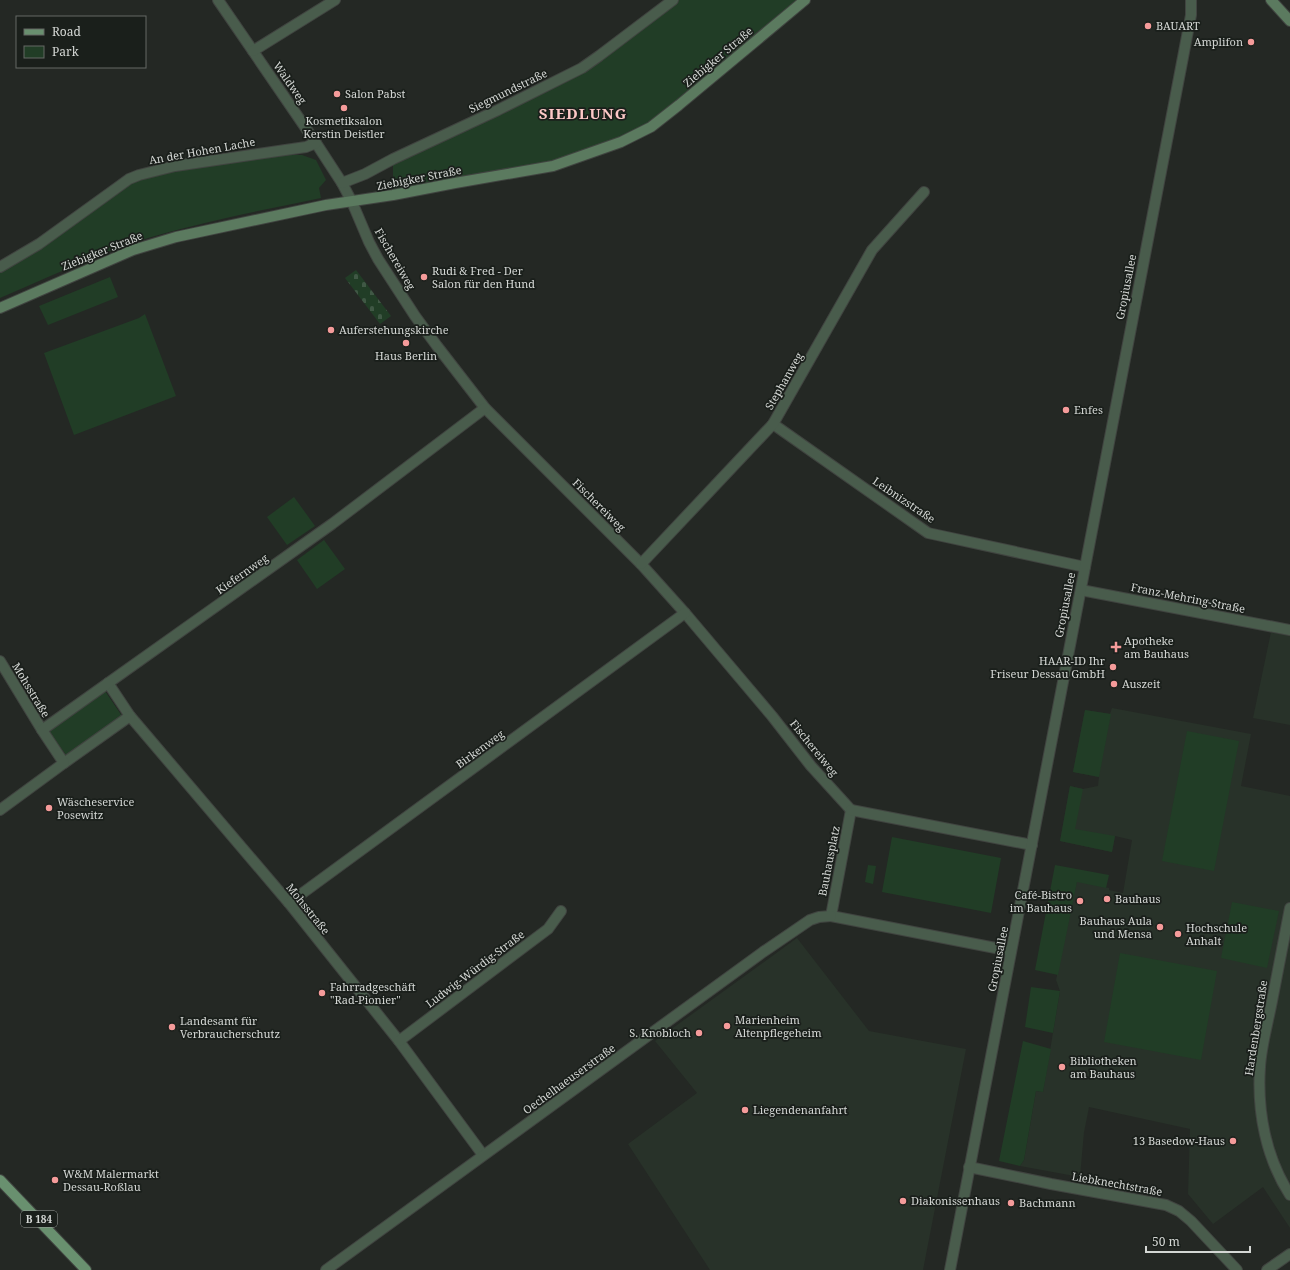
<svg xmlns="http://www.w3.org/2000/svg" width="1290" height="1270" viewBox="0 0 1290 1270" font-family="'Noto Serif',serif">
	<style>
		.built { fill: #283229 }
		.green { fill: #213d26 }
		.cemetery { fill: url(#cemetery-stones) }
		.lines { fill: none; stroke-linecap: round; stroke-linejoin: round }
		.minor-casing { stroke: #404440; stroke-width: 12 }
		.tertiary-casing { stroke: #404440; stroke-width: 12 }
		.secondary-casing { stroke: #404440; stroke-width: 12 }
		.primary-casing { stroke: #404440; stroke-width: 12 }
		.minor { stroke: #495c4c; stroke-width: 10 }
		.tertiary { stroke: #495c4c; stroke-width: 10 }
		.secondary { stroke: #5b7a5f; stroke-width: 10 }
		.primary { stroke: #69906f; stroke-width: 10 }
		.poi-dot { fill: #f59b9a; stroke: #1a1f1b; stroke-width: 1.5 }
		.labels { text-anchor: middle; stroke-width: 3.5; stroke-linejoin: round; paint-order: stroke }
		.shield { fill: #1a1f1b; stroke: #9ca09c; stroke-width: 1 }
		.shield-label { font-size: 10px; font-weight: bold; fill: #d4d7d4 }
		.poi-label { font-size: 11px; fill: #d4d7d4; stroke: #1a1f1b; text-anchor: start }
		.street-label { font-size: 11px; fill: #d4d7d4; stroke: #1a1f1b }
		.district-label { font-size: 15px; font-weight: bold; letter-spacing: 1px; fill: #fdc9c7; stroke: #1a1f1b }
	</style>
	<defs>
		<pattern id="cemetery-stones" width="16" height="16" patternUnits="userSpaceOnUse"><rect width="16" height="16" fill="#213d26"/><path d="M2 7V4a2 2 0 0 1 4 0v3zM10 15v-3a2 2 0 0 1 4 0v3z" fill="#405845"/></pattern>
	</defs>
	<rect width="100%" height="100%" fill="#242824"/>
	<!-- built -->
	<g class="built">
		<polygon points="1271,632 1290,636 1290,725 1253,718"/>
		<polygon points="1112,708 1251,734 1241,786 1290,796 1290,1228 1263,1187 1213,1224 1188,1194 1190,1129 1089,1107 1084,1132 1080,1177 1020,1166 1024,1160 1036,1091 1043,1092 1060,991 1056,980 1077,881 1109,888 1109,890 1123,893 1132,840 1115,836 1112,852 1060,841 1070,786 1083,789 1098,786 1099,777 1073,772 1085,710 1110,714"/>
		<polygon points="797,938 869,1031 966,1049 923,1270 710,1270 628,1144 697,1093 655,1041"/>
	</g>
	<!-- green -->
	<g class="green">
		<polygon points="673,0 805,0 651,127 553,166 393,195 393,159 582,68"/>
		<path d="M284 155H302L316 160 326 180 319 188 321 198C258 211 195 223 135 242 89 258 44 279 0 298V272L135 180 173 169Z"/>
		<polygon points="110,277 118,297 48,325 39,306"/>
		<polygon points="145,314 176,396 74,435 44,353 139,318"/>
		<polygon points="294,497 315,526 287,545 267,517"/>
		<polygon points="324,540 345,569 317,589 297,560"/>
		<polygon points="105,691 122,716 66,755 48,730"/>
		<polygon points="1085,710 1111,714 1099,777 1073,772"/>
		<polygon points="1187,731 1239,741 1214,871 1162,861"/>
		<polygon points="1070,786 1083,789 1075,829 1115,836 1112,852 1060,841"/>
		<polygon points="892,837 1001,858 991,913 882,892"/>
		<polygon points="868,865 876,866 873,884 865,882"/>
		<polygon points="1055,865 1109,875 1106,888 1077,882 1058,975 1035,970"/>
		<polygon points="1232,902 1279,911 1267,968 1221,958"/>
		<polygon points="1120,953 1217,971 1201,1060 1104,1042"/>
		<polygon points="1031,987 1060,991 1053,1033 1025,1027"/>
		<polygon points="1023,1041 1051,1049 1043,1092 1036,1091 1024,1160 1020,1166 999,1161"/>
	</g>
	<!-- cemetery -->
	<polygon class="cemetery" points="356,270 391,316 380,324 345,278"/>
	<g class="lines">
		<defs>
			<g id="minor">
				<polyline points="218,0 316,143 342,183 352,202 369,242 378,259 415,316 437,346 485,408 641,564 685,613 772,716 811,766 851,810"/>
				<polyline points="253,51 335,0"/>
				<polyline points="342,183 365,174 393,159 498,110 582,68 599,56 673,0"/>
				<polyline points="0,267 39,244 118,187 129,179 139,175 175,166 306,147 316,143"/>
				<polyline points="773,424 928,533 1085,567"/>
				<polyline points="641,564 773,424 872,250 924,192"/>
				<polyline points="1081,590 1290,630"/>
				<polyline points="0,661 42,730"/>
				<polyline points="108,683 130,716 289,903 399,1041 483,1155"/>
				<polyline points="64,763 130,716"/>
				<polyline points="0,810 64,763 42,730 332,524 485,408"/>
				<polyline points="851,810 831,916 1011,951"/>
				<polyline points="851,810 1032,845"/>
				<polyline points="289,903 685,613"/>
				<path d="M1290 908C1284 939 1278 970 1272 1001 1268 1022 1261 1047 1260 1067 1257 1112 1266 1158 1290 1195"/>
				<polyline points="399,1041 548,929 561,911"/>
				<polyline points="969,1167 1051,1184 1166,1205 1179,1211 1191,1221 1237,1270"/>
				<polyline points="326,1270 763,952 810,920 819,917 831,916"/>
				<polyline points="1267,1270 1290,1254"/>
			</g>
			<polyline id="tertiary" points="950,1270 1184,52 1191,15 1191,0"/>
			<g id="secondary">
				<polyline points="1271,0 1290,21"/>
				<polyline points="0,308 133,250 176,237 326,205 393,195 455,183 553,166 621,142 651,127 679,105 805,0"/>
			</g>
			<polyline id="primary" points="0,1180 86,1270"/>
		</defs>
		<!-- minor casing -->
		<use href="#minor" class="minor-casing"/>
		<!-- tertiary casing -->
		<use href="#tertiary" class="tertiary-casing"/>
		<!-- secondary casing -->
		<use href="#secondary" class="secondary-casing"/>
		<!-- primary casing -->
		<use href="#primary" class="primary-casing"/>
		<!-- minor -->
		<use href="#minor" class="minor"/>
		<!-- tertiary -->
		<use href="#tertiary" class="tertiary"/>
		<!-- secondary -->
		<use href="#secondary" class="secondary"/>
		<!-- primary -->
		<use href="#primary" class="primary"/>
	</g>
	<!-- markers -->
	<g class="poi-dot">
		<circle cx="1148" cy="26" r="4"/>
		<circle cx="1251" cy="42" r="4"/>
		<circle cx="337" cy="94" r="4"/>
		<circle cx="344" cy="108" r="4"/>
		<circle cx="424" cy="277" r="4"/>
		<circle cx="331" cy="330" r="4"/>
		<circle cx="406" cy="343" r="4"/>
		<circle cx="1066" cy="410" r="4"/>
		<path d="M1114 641h4v4h4v4h-4v4h-4v-4h-4v-4h4z"/>
		<circle cx="1113" cy="667" r="4"/>
		<circle cx="1114" cy="684" r="4"/>
		<circle cx="49" cy="808" r="4"/>
		<circle cx="1107" cy="899" r="4"/>
		<circle cx="1080" cy="901" r="4"/>
		<circle cx="1160" cy="927" r="4"/>
		<circle cx="1178" cy="934" r="4"/>
		<circle cx="322" cy="993" r="4"/>
		<circle cx="727" cy="1026" r="4"/>
		<circle cx="172" cy="1027" r="4"/>
		<circle cx="699" cy="1033" r="4"/>
		<circle cx="1062" cy="1067" r="4"/>
		<circle cx="745" cy="1110" r="4"/>
		<circle cx="1233" cy="1141" r="4"/>
		<circle cx="55" cy="1180" r="4"/>
		<circle cx="903" cy="1201" r="4"/>
		<circle cx="1011" cy="1203" r="4"/>
	</g>
	<g class="labels">
		<!-- shield labels -->
		<rect class="shield" x="21" y="1211" width="36" height="16" rx="3"/>
		<g class="shield-label">
			<text x="39" y="1223">B 184</text>
		</g>
		<!-- poi labels -->
		<g class="poi-label">
			<text x="1156" y="30">BAUART</text>
			<text x="1243" y="46" text-anchor="end">Amplifon</text>
			<text x="345" y="98">Salon Pabst</text>
			<text x="344" y="125" text-anchor="middle">Kosmetiksalon<tspan x="344" dy="13">Kerstin Deistler</tspan></text>
			<text x="432" y="275">Rudi &amp; Fred - Der<tspan x="432" dy="13">Salon für den Hund</tspan></text>
			<text x="339" y="334">Auferstehungskirche</text>
			<text x="406" y="360" text-anchor="middle">Haus Berlin</text>
			<text x="1074" y="414">Enfes</text>
			<text x="1124" y="645">Apotheke<tspan x="1124" dy="13">am Bauhaus</tspan></text>
			<text x="1105" y="665" text-anchor="end">HAAR-ID Ihr<tspan x="1105" dy="13">Friseur Dessau GmbH</tspan></text>
			<text x="1122" y="688">Auszeit</text>
			<text x="57" y="806">Wäscheservice<tspan x="57" dy="13">Posewitz</tspan></text>
			<text x="1072" y="899" text-anchor="end">Café-Bistro<tspan x="1072" dy="13">im Bauhaus</tspan></text>
			<text x="1115" y="903">Bauhaus</text>
			<text x="1152" y="925" text-anchor="end">Bauhaus Aula<tspan x="1152" dy="13">und Mensa</tspan></text>
			<text x="1186" y="932">Hochschule<tspan x="1186" dy="13">Anhalt</tspan></text>
			<text x="330" y="991">Fahrradgeschäft<tspan x="330" dy="13">"Rad-Pionier"</tspan></text>
			<text x="735" y="1024">Marienheim<tspan x="735" dy="13">Altenpflegeheim</tspan></text>
			<text x="180" y="1025">Landesamt für<tspan x="180" dy="13">Verbraucherschutz</tspan></text>
			<text x="691" y="1037" text-anchor="end">S. Knobloch</text>
			<text x="1070" y="1065">Bibliotheken<tspan x="1070" dy="13">am Bauhaus</tspan></text>
			<text x="753" y="1114">Liegendenanfahrt</text>
			<text x="1225" y="1145" text-anchor="end">13 Basedow-Haus</text>
			<text x="63" y="1178">W&amp;M Malermarkt<tspan x="63" dy="13">Dessau-Roßlau</tspan></text>
			<text x="911" y="1205">Diakonissenhaus</text>
			<text x="1019" y="1207">Bachmann</text>
		</g>
		<!-- street labels -->
		<g class="street-label">
			<text transform="translate(718 57) rotate(-40)" y="4">Ziebigker Straße</text>
			<text transform="translate(290 83) rotate(55)" y="4">Waldweg</text>
			<text transform="translate(508 91) rotate(-26)" y="4">Siegmundstraße</text>
			<text transform="translate(202 151) rotate(-10)" y="4">An der Hohen Lache</text>
			<text transform="translate(419 178) rotate(-11)" y="4">Ziebigker Straße</text>
			<text transform="translate(102 251) rotate(-22)" y="4">Ziebigker Straße</text>
			<text transform="translate(395 259) rotate(60)" y="4">Fischereiweg</text>
			<text transform="translate(1126 287) rotate(-79)" y="4">Gropiusallee</text>
			<text transform="translate(784 381) rotate(-60)" y="4">Stephanweg</text>
			<text transform="translate(904 500) rotate(34)" y="4">Leibnizstraße</text>
			<text transform="translate(599 505) rotate(45)" y="4">Fischereiweg</text>
			<text transform="translate(242 574) rotate(-35)" y="4">Kiefernweg</text>
			<text transform="translate(1188 598) rotate(11)" y="4">Franz-Mehring-Straße</text>
			<text transform="translate(1065 605) rotate(-79)" y="4">Gropiusallee</text>
			<text transform="translate(31 690) rotate(59)" y="4">Mohsstraße</text>
			<text transform="translate(814 748) rotate(51)" y="4">Fischereiweg</text>
			<text transform="translate(480 749) rotate(-36)" y="4">Birkenweg</text>
			<text transform="translate(829 861) rotate(-79)" y="4">Bauhausplatz</text>
			<text transform="translate(308 909) rotate(51)" y="4">Mohsstraße</text>
			<text transform="translate(998 959) rotate(-79)" y="4">Gropiusallee</text>
			<text transform="translate(475 969) rotate(-37)" y="4">Ludwig-Würdig-Straße</text>
			<text transform="translate(1256 1028) rotate(-81)" y="4">Hardenbergstraße</text>
			<text transform="translate(569 1079) rotate(-36)" y="4">Oechelhaeuserstraße</text>
			<text transform="translate(1117 1184) rotate(10)" y="4">Liebknechtstraße</text>
		</g>
		<!-- district labels -->
		<g class="district-label">
			<text x="583" y="119">SIEDLUNG</text>
		</g>
	</g>
	<!-- legend -->
	<rect x="16" y="16" width="130" height="52" fill="#1a1f1b" stroke="#646965"/>
	<rect x="24" y="29" width="20" height="6" fill="#69906f" stroke="#646965"/>
	<text x="52" y="36" font-size="12" fill="#d4d7d4">Road</text>
	<rect x="24" y="46" width="20" height="12" fill="#213d26" stroke="#646965"/>
	<text x="52" y="56" font-size="12" fill="#d4d7d4">Park</text>
	<!-- scale -->
	<path d="M1146 1246v6h104v-6" fill="none" stroke="#d4d7d4" stroke-width="2"/>
	<text x="1152" y="1246" font-size="12" fill="#d4d7d4" stroke="#1a1f1b" stroke-width="3" paint-order="stroke">50 m</text>
</svg>
